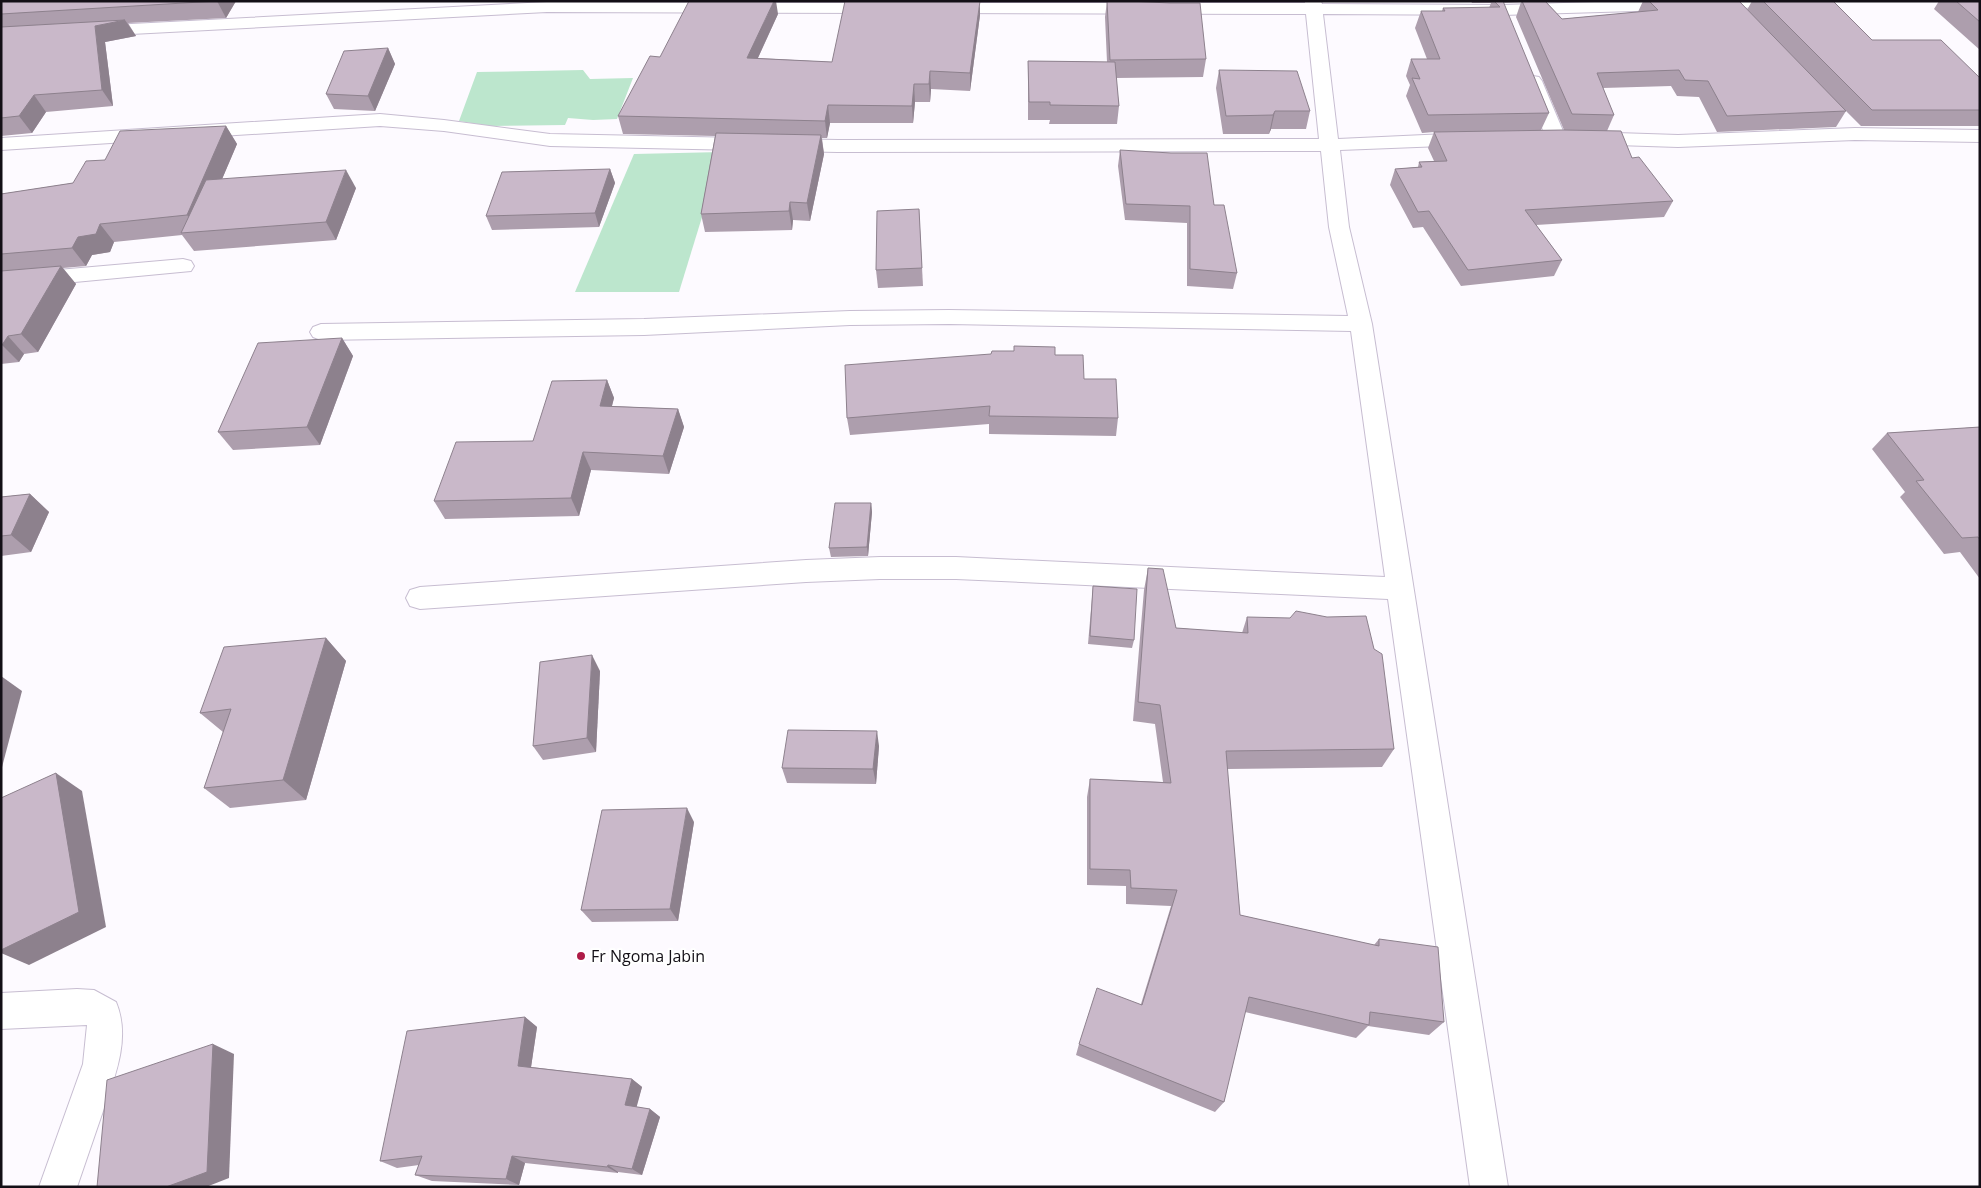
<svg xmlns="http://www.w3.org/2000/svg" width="1981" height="1188" viewBox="0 0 1981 1188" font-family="'Open Sans',sans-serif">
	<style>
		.green { fill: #bce6cd }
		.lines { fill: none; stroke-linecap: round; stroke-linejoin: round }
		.street-casing { stroke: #c7bdd1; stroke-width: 2 }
		.street { fill: #fff; fill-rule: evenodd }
		.wall { fill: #ad9ead; fill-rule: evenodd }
		.shaded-wall { fill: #8d818d }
		.building { fill: #c9b8c9; stroke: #8d818d }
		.poi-dot { fill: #ae1b48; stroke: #fff; stroke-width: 2 }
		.labels { text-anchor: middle; stroke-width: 4.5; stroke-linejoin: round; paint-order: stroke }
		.near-poi-label { font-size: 16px; fill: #130f16; stroke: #fff; text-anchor: start }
	</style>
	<rect width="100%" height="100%" fill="#fdfaff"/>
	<!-- green -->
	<g class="green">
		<polygon points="583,70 590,79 633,78 617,119 593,120 568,118 565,125 489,126 459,121 477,72"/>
		<polygon points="722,152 679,292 575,292 634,154"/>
	</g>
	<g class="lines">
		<defs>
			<g id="street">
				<polygon points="1305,1 1321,1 1322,4 1503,5 1627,1 1811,1 1809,5 1803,6 1503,15 1323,14 1338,139 1468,133 1475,135 1478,139 1475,143 1468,145 1340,150 1349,227 1372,324 1508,1187 1470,1187 1388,599 956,579 880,579 806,582 420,609 410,606 406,598 410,590 420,587 806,560 880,557 956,557 1385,577 1351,331 949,324 850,325 644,335 321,340 313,337 310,332 313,327 321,324 644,319 850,311 949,310 1348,316 1329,227 1321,151 838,152 550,146 444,131 380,126 1,150 1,138 380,114 444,120 550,134 838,140 1319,139 1306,14 942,13 936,12 934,8 936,4 942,3 1305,3"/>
				<polygon points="547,2 882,3 888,4 890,8 888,12 882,13 547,12 93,36 87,35 84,31 87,27 93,26"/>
				<polygon points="1533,76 1539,77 1542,81 1566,138 1563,142 1556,144 1549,142 1546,138 1524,81 1527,77"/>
				<polygon points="1855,128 1980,130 1980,142 1855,140 1678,147 1586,144 1579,142 1576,138 1579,134 1586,132 1678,135"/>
				<polygon points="183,259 191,261 194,266 191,271 1,289 1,275"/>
				<path d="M77 989 94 990 116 1002C132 1040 113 1081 101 1117 93 1140 85 1164 77 1187H39L83 1064 87 1025 1 1029V993Z"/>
			</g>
		</defs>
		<!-- street casing -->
		<use href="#street" class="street-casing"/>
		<!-- street -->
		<use href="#street" class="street"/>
	</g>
	<!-- wall -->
	<g class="wall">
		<polygon points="1,1 236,1 226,18 128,23 136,36 105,42 113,106 46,112 32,133 1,136"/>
		<polygon points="1107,1 1206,59 1203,77 1116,78 1119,106 1117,124 1049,124 1050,120 1028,120 1028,61 1107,62 1105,17"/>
		<path d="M1471 1H1545L1562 19 1638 12 1643 1H1739L1747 10 1752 1H1833L1872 40 1980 78V126H1861L1846 111 1836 127 1717 132 1699 97 1677 96 1671 86 1603 88 1614 115 1607 131 1673 201 1664 217 1536 225 1562 260 1554 276 1461 286 1423 227 1413 228 1390 185 1395 169 1418 167 1419 162 1434 161 1428 148 1434 132 1422 133 1406 96 1410 85 1406 76 1411 59H1427L1415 28 1421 11H1442L1443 8H1489L1491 3H1472ZM1521 2 1516 17 1564 130H1541L1549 113 1503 3Z"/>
		<polygon points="1939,1 1980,1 1980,50 1934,9"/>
		<polygon points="778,14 758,58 832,62 980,15 970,91 931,89 930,102 915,102 913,123 830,123 827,138 822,138 824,154 810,221 793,220 792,230 705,232 701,214 715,136 623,134 618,116"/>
		<polygon points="388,48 395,64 375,111 334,109 326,94"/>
		<polygon points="1219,70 1310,111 1306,129 1271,129 1269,134 1223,134 1216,88"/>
		<polygon points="226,126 237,144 222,179 356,188 336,240 194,251 182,235 114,242 110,252 92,255 86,266 63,268 76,284 38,352 24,354 19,362 1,364 1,194 73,183 105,160"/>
		<polygon points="1120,150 1214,205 1237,273 1233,289 1187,286 1187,223 1125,220 1118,166"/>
		<polygon points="610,169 615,183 599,227 492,230 486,216"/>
		<polygon points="919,209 923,286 878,288 876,270"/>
		<polygon points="342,338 353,356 320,445 233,450 218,432"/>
		<polygon points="1055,355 1084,379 1118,418 1116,436 989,434 989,424 850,435 847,418"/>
		<polygon points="607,380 614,398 612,406 678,409 684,427 669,474 591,470 579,516 445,519 434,501 533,441"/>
		<polygon points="1980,427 1980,579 1960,552 1944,554 1900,497 1905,492 1872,449 1887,433"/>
		<polygon points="30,494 49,512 31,552 1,556 1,497"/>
		<polygon points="871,503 872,512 868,556 831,557 829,548"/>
		<polygon points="1148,568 1176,628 1242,633 1247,617 1394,749 1382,767 1227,769 1240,915 1374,945 1379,939 1444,1022 1429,1035 1368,1026 1356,1038 1245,1012 1224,1102 1215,1112 1076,1055 1079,1044 1141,1004 1171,906 1126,904 1126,886 1087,885 1087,797 1090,779 1163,782 1155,724 1133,721 1144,590"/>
		<polygon points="1093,586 1134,640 1132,648 1088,644"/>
		<polygon points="326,638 346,661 306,800 230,808 204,788 223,732 200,713"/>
		<polygon points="600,671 596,752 543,760 533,746"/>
		<polygon points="879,746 876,784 787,783 782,768"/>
		<polygon points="694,822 678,921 592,922 581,910"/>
		<polygon points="525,1017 537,1027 531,1067 632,1079 642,1087 636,1107 650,1109 660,1117 642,1175 618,1172 618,1173 525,1163 519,1185 432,1181 415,1175 419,1165 397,1168 380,1161"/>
	</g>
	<!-- shaded-wall -->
	<g class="shaded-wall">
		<polygon points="217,1 236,1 226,18"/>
		<polygon points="774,1 776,1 778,14 750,75 747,58"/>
		<polygon points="980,1 980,15 970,91 970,73"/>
		<polygon points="125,20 136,36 105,42 113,106 102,90 95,26"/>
		<polygon points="388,48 395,64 375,111 368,96"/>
		<polygon points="930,71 931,89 930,102 929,84"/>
		<polygon points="914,84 915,102 913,123 912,106"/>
		<polygon points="34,95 46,112 32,133 19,116"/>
		<polygon points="828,105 830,123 827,138 825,121"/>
		<polygon points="1275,111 1271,129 1269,134 1273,115"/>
		<polygon points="226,126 237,144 200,231 198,231 187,215"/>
		<polygon points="821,135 824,154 810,221 807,203"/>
		<polygon points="610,169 615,183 599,227 595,213"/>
		<polygon points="346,170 356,188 336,240 326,222"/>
		<polygon points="790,202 793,220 792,230 789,211"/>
		<polygon points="100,224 114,242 110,252 92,255 86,266 72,248 78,237"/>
		<polygon points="61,266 76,284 38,352 21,334"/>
		<polygon points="8,336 24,354 19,362 2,345"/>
		<polygon points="342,338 353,356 320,445 307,427"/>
		<polygon points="607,380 614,398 607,424 600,406"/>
		<polygon points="678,409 684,427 669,474 663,456"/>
		<polygon points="583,452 591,470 579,516 571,498"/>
		<polygon points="30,494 49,512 31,552 11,535"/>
		<polygon points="871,503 872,512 868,556 867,547"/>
		<polygon points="326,638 346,661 306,800 283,780"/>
		<polygon points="592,655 600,671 596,752 587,738"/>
		<polygon points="1,676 22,691 1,771"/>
		<polygon points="877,731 879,746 876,784 873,769"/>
		<polygon points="56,773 82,791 106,927 29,965 1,953 1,950"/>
		<polygon points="687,808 694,822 678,921 670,909"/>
		<polygon points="525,1017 537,1027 530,1074 518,1066"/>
		<polygon points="213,1044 234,1054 229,1178 206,1187 166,1187"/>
		<polygon points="632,1079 642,1087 635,1113 625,1105"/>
		<polygon points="650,1109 660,1117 642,1175 632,1169"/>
		<polygon points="512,1156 525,1163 519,1185 506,1179"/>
		<polygon points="608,1165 618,1172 618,1173 607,1167"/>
	</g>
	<!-- building -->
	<g class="building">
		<polygon points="1,1 217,1 1,14"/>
		<polygon points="689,1 774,1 747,58 832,62 845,1 980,1 970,73 930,71 929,84 914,84 912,106 828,105 825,121 618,116 650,56 660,57"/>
		<polygon points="1107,1 1128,1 1170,3 1200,3 1206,59 1110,60"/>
		<polygon points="1494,1 1503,1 1549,113 1428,115 1412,78 1420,79 1411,59 1440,59 1421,11 1445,11 1443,8 1500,7"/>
		<polygon points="1522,1 1545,1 1562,19 1658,10 1649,1 1739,1 1846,111 1727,116 1708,81 1685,80 1679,70 1597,73 1614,115 1572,114"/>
		<polygon points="1763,1 1833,1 1872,40 1941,40 1980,78 1980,110 1872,110"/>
		<polygon points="1956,1 1980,1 1980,22"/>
		<polygon points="125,20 95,26 102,90 34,95 19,116 1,118 1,27"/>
		<polygon points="388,48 368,96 326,94 344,51"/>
		<polygon points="1028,61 1115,62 1119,106 1050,105 1050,102 1029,102"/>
		<polygon points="1219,70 1297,71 1310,111 1275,111 1273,115 1226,116"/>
		<polygon points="226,126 187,215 100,224 96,234 78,237 72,248 1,254 1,194 73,183 86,161 105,160 120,131"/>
		<polygon points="1563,130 1621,131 1632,158 1639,157 1673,201 1525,210 1562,260 1468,270 1429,211 1418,212 1395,169 1422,167 1419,162 1447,161 1434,132"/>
		<polygon points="716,133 821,135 807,203 790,202 789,211 701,214"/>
		<polygon points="1120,150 1171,153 1207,153 1214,205 1224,205 1237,273 1190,269 1190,206 1126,204"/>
		<polygon points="610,169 595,213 486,216 502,172"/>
		<polygon points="346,170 326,222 181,233 206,180"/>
		<polygon points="919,209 922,268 876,270 877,211"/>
		<polygon points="61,266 21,334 8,336 2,345 1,345 1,271"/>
		<polygon points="342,338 307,427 218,432 258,343"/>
		<polygon points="1014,346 1055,347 1055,355 1083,355 1084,379 1116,379 1118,418 989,416 990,406 847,418 845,365 991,354 992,351 1014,351"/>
		<polygon points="607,380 600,406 678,409 663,456 583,452 571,498 434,501 456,442 533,441 552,381"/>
		<polygon points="1980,427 1980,540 1978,537 1962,538 1916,481 1924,480 1887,433"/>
		<polygon points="30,494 11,535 1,536 1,497"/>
		<polygon points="835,503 871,503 867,547 829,548"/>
		<polygon points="1148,568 1163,569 1176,628 1248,633 1247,617 1290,618 1296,611 1327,617 1366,616 1374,649 1382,654 1394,749 1226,751 1240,915 1379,946 1379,939 1438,947 1444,1022 1370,1012 1369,1025 1249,997 1224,1102 1079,1044 1097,988 1142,1005 1177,890 1131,888 1130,870 1090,869 1090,779 1171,783 1160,705 1138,702"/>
		<polygon points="1093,586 1137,589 1134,640 1090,636"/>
		<polygon points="326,638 283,780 204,788 231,709 200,713 224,647"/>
		<polygon points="592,655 587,738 533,746 540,662"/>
		<polygon points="788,730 877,731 873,769 782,768"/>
		<polygon points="56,773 79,912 1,950 1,798"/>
		<polygon points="687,808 670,909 581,910 602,810"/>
		<polygon points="525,1017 518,1066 632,1079 625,1105 650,1109 632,1169 608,1165 607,1167 512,1156 506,1179 415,1175 422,1156 380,1161 407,1031"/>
		<polygon points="213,1044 207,1172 166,1187 97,1187 107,1080"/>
	</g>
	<!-- markers -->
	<circle class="poi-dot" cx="581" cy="956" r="5"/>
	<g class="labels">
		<!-- near-poi labels -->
		<g class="near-poi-label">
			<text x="591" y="962">Fr Ngoma Jabin</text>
		</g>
	</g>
	<!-- border -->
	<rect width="1981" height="1188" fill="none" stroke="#130f16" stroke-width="5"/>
</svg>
